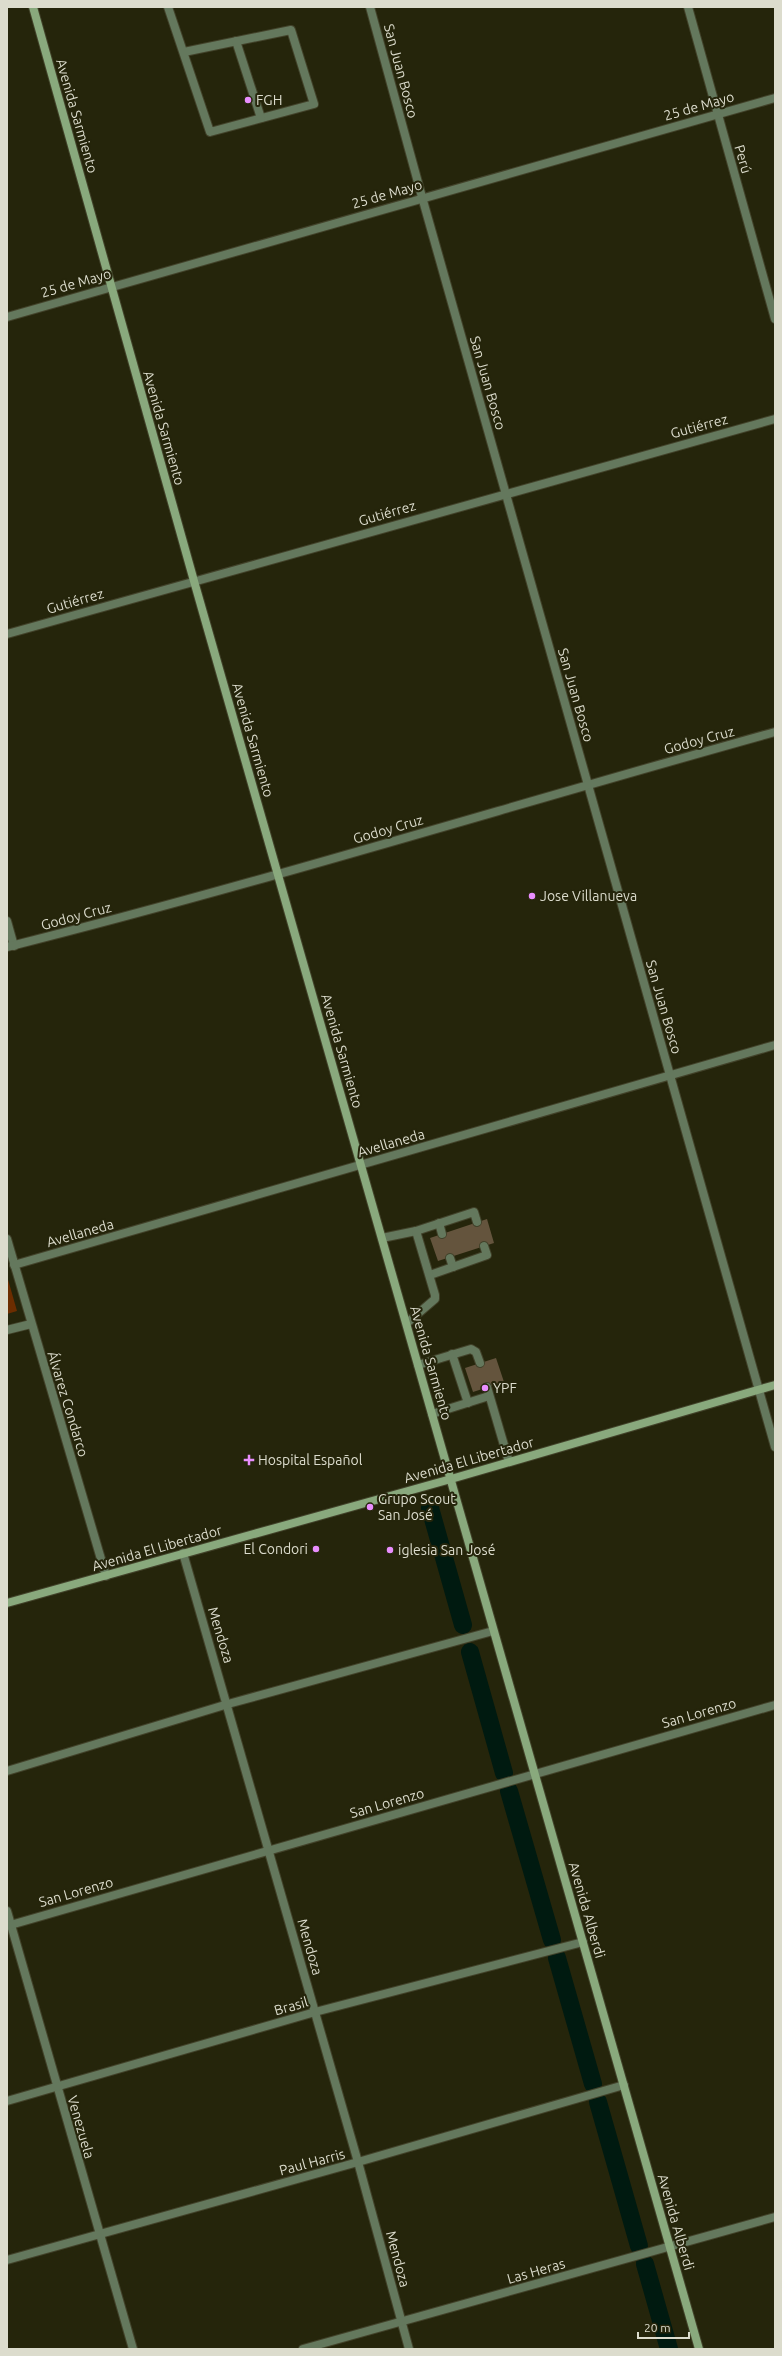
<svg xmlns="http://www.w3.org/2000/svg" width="782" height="2356" viewBox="0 0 782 2356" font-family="Ubuntu,sans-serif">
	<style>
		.green { fill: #6c2d00 }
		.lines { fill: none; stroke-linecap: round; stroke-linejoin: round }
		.canal { stroke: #001a10; stroke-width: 18 }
		.building { fill: #64543d }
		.service-casing { stroke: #42422a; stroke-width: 10 }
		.minor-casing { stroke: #42422a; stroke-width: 10 }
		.secondary-casing { stroke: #42422a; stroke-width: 10 }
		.service { stroke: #64785d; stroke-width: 8 }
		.minor { stroke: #64785d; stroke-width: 8 }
		.secondary { stroke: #89a97d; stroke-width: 8 }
		.poi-dot { fill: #e98efe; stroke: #25250b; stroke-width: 1.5 }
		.labels { text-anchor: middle; stroke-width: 4; stroke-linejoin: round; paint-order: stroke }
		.street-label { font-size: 14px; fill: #dcdccd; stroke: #25250b }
		.poi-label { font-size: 14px; fill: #dcdccd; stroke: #25250b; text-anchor: start }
	</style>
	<rect width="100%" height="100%" fill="#25250b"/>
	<!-- green -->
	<polygon class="green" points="7,1276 17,1311 7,1314"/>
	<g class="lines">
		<!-- canal -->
		<g class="canal">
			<polyline points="430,1508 463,1625"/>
			<polyline points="470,1652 504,1773"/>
			<polyline points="509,1791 552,1940"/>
			<polyline points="557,1958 593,2084"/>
			<polyline points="598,2102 639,2246"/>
			<polyline points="645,2264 669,2349"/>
		</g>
	</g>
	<!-- building -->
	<g class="building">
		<polygon points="487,1219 494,1243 438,1261 430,1238"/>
		<polygon points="496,1358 504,1382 473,1392 465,1368"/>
	</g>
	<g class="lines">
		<defs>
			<g id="service">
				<polyline points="168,7 210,132 314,104 291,30 184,52"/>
				<polyline points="236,41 261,118"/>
				<polyline points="439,1223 442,1234"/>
				<polyline points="382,1238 416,1231 474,1212 477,1222"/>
				<polyline points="450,1258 453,1267"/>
				<polyline points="430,1275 487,1255 484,1246"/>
				<polyline points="407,1323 435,1299 435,1295 416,1231"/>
				<polyline points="452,1354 468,1403"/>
				<polyline points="418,1365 471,1349 476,1352 480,1363"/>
				<polyline points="487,1387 509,1462"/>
				<polyline points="432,1414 489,1396"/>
			</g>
			<g id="minor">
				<polyline points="370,7 422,197 775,1447"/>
				<polyline points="688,7 775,319"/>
				<polyline points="7,317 775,98"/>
				<polyline points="7,634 775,419"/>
				<polyline points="7,921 14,946"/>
				<path d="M7 947C265 882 519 803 775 732"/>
				<polyline points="7,1239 106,1576"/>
				<polyline points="14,1265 775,1045"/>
				<polyline points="7,1330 31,1324"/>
				<polyline points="183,1553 358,2162 409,2349"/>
				<polyline points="7,1771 228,1704 493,1631"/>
				<polyline points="7,1911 133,2349"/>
				<polyline points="7,1926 775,1705"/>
				<polyline points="7,2101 315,2012 583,1942"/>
				<polyline points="7,2260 358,2162 624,2085"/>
				<polyline points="303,2349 775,2217"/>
			</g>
			<g id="secondary">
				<polyline points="33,7 194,581 699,2349"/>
				<polyline points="7,1603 451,1479 775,1385"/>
			</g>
		</defs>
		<!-- service casing -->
		<use href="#service" class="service-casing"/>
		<!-- minor casing -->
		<use href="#minor" class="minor-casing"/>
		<!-- secondary casing -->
		<use href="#secondary" class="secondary-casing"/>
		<!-- service -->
		<use href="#service" class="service"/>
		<!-- minor -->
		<use href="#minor" class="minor"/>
		<!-- secondary -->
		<use href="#secondary" class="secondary"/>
	</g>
	<!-- markers -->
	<g class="poi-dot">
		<circle cx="248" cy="100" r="4"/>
		<circle cx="532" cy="896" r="4"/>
		<circle cx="485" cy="1388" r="4"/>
		<path d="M247 1454h4v4h4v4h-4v4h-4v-4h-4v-4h4z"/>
		<circle cx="370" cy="1507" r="4"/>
		<circle cx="316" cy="1549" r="4"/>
		<circle cx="390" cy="1550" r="4"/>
	</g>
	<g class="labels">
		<!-- street labels -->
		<g class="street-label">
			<text transform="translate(401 71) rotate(75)" y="5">San Juan Bosco</text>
			<text transform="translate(699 106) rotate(-16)" y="5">25 de Mayo</text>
			<text transform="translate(77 116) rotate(74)" y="5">Avenida Sarmiento</text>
			<text transform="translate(743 159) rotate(74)" y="5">Perú</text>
			<text transform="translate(387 194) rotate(-16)" y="5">25 de Mayo</text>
			<text transform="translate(76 283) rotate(-16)" y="5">25 de Mayo</text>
			<text transform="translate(488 383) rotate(74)" y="5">San Juan Bosco</text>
			<text transform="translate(699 426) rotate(-15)" y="5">Gutiérrez</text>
			<text transform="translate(164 428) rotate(74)" y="5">Avenida Sarmiento</text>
			<text transform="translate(387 513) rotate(-16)" y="5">Gutiérrez</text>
			<text transform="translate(75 601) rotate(-16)" y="5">Gutiérrez</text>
			<text transform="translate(576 695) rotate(74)" y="5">San Juan Bosco</text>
			<text transform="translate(253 740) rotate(74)" y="5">Avenida Sarmiento</text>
			<text transform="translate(699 740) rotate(-15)" y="5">Godoy Cruz</text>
			<text transform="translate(388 829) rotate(-16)" y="5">Godoy Cruz</text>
			<text transform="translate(76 916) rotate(-15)" y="5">Godoy Cruz</text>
			<text transform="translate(664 1007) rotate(74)" y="5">San Juan Bosco</text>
			<text transform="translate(342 1051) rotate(74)" y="5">Avenida Sarmiento</text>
			<text transform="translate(391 1143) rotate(-16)" y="5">Avellaneda</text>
			<text transform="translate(80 1233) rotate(-16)" y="5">Avellaneda</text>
			<text transform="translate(431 1363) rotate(74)" y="5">Avenida Sarmiento</text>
			<text transform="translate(68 1404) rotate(73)" y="5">Álvarez Condarco</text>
			<text transform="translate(469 1460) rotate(-16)" y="5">Avenida El Libertador</text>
			<text transform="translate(157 1548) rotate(-16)" y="5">Avenida El Libertador</text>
			<text transform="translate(221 1635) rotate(73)" y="5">Mendoza</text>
			<text transform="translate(699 1713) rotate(-16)" y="5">San Lorenzo</text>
			<text transform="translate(387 1803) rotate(-16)" y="5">San Lorenzo</text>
			<text transform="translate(76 1892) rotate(-16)" y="5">San Lorenzo</text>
			<text transform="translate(587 1910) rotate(74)" y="5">Avenida Alberdi</text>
			<text transform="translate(310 1947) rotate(74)" y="5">Mendoza</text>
			<text transform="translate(291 2006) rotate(-16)" y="5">Brasil</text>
			<text transform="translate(81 2127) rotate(74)" y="5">Venezuela</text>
			<text transform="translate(312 2162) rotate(-15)" y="5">Paul Harris</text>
			<text transform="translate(676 2222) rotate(74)" y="5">Avenida Alberdi</text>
			<text transform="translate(398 2259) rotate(75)" y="5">Mendoza</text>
			<text transform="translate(536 2271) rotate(-16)" y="5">Las Heras</text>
		</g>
		<!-- poi labels -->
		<g class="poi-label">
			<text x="256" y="105">FGH</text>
			<text x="540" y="901">Jose Villanueva</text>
			<text x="493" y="1393">YPF</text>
			<text x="258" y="1465">Hospital Español</text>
			<text x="378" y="1504">Grupo Scout<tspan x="378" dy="16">San José</tspan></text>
			<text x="308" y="1554" text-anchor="end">El Condori</text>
			<text x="398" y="1555">iglesia San José</text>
		</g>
	</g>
	<!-- border -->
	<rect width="782" height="2356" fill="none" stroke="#dcdccd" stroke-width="16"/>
	<!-- scale -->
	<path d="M638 2332v6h51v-6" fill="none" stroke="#dcdccd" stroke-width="2"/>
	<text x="644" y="2332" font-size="12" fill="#dcdccd" stroke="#25250b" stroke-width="3" paint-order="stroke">20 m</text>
</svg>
